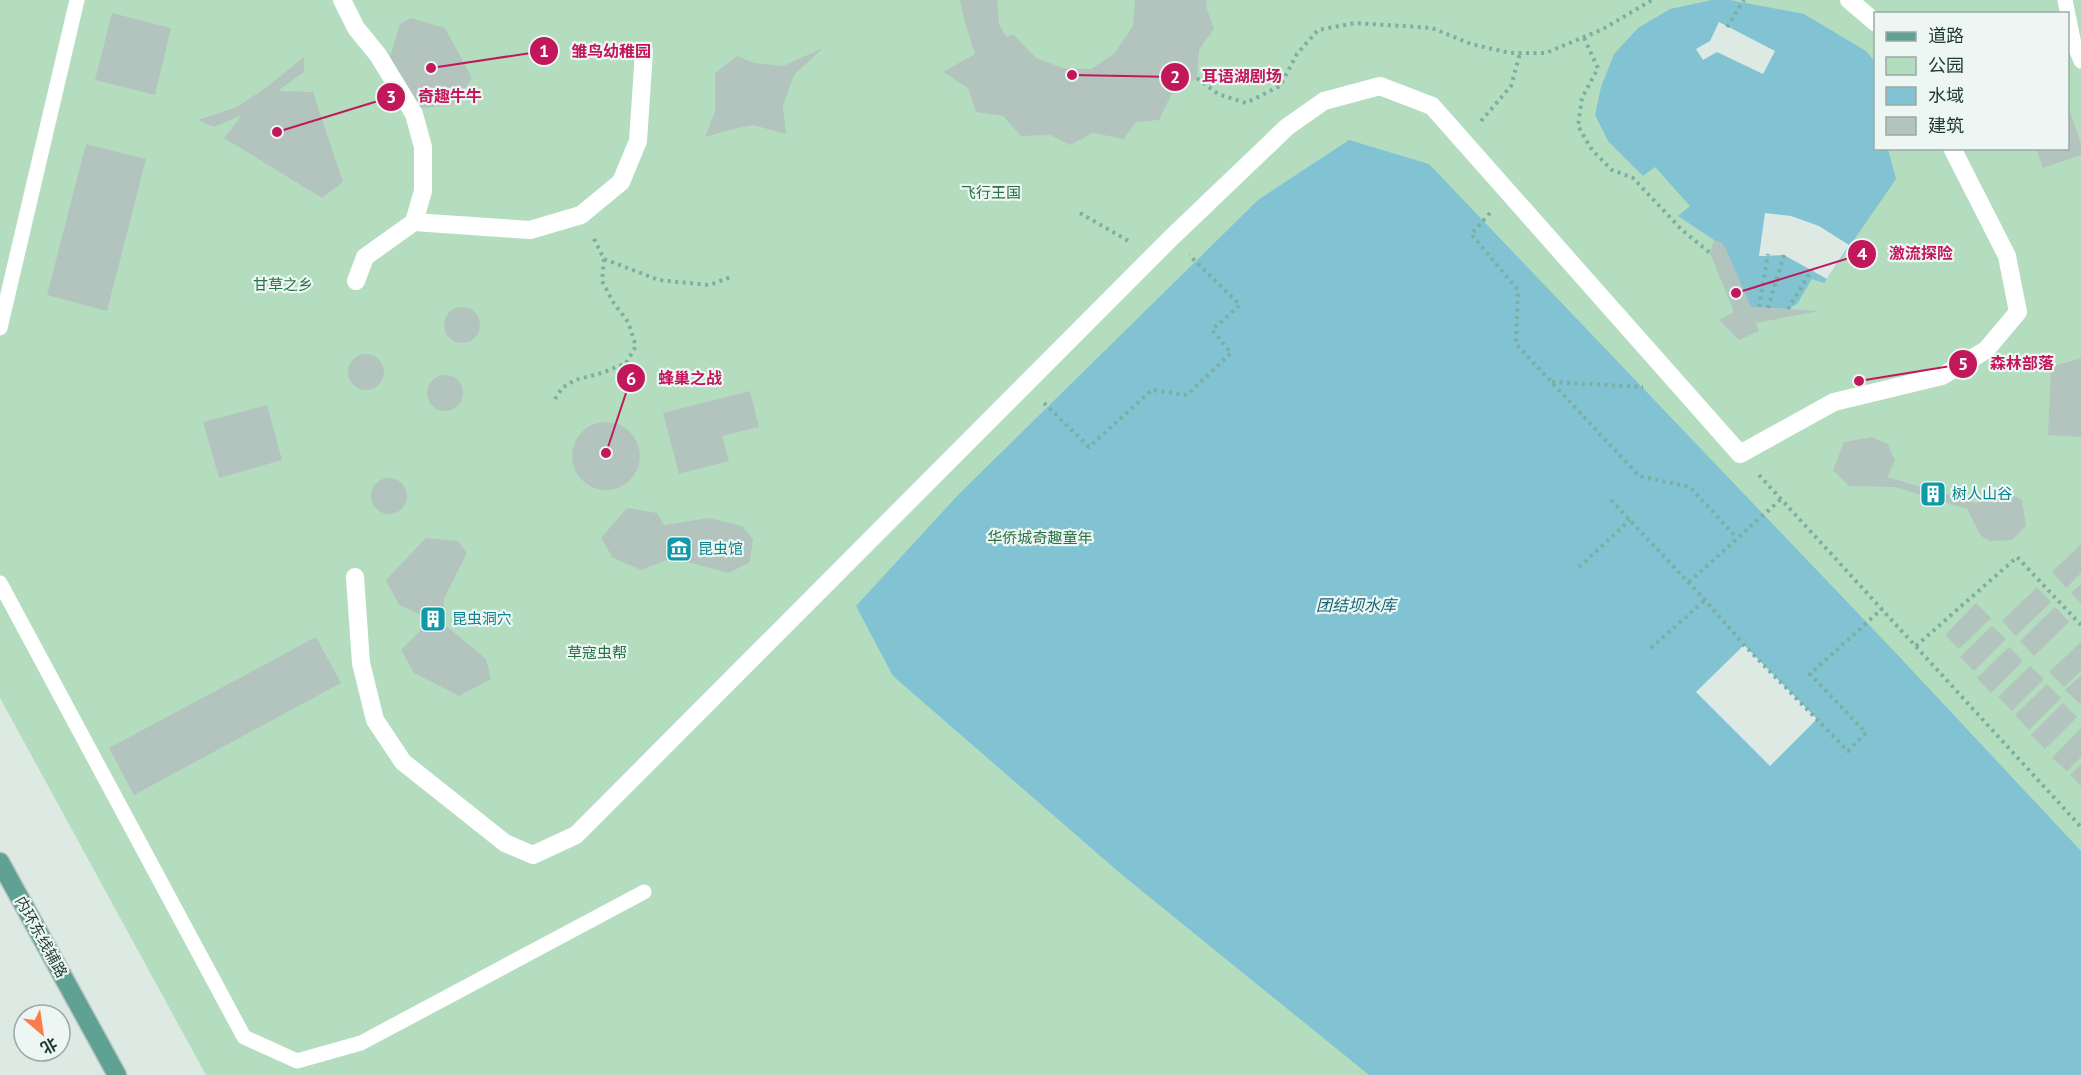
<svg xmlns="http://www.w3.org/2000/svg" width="2081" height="1075" viewBox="0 0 2081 1075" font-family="'PT Sans','Noto Sans SC',sans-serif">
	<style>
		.green { fill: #b4ddc0; fill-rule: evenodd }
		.water { fill: #81c3d3 }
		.pier { fill: #ddeae4 }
		.building { fill: #b2c4bd }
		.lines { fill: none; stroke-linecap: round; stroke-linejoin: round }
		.primary-casing { stroke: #bcc4c2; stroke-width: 21 }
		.path { stroke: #7bafa1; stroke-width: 4; stroke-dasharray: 3 4.5; stroke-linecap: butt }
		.service { stroke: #fff; stroke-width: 15 }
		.pedestrian { stroke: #fff; stroke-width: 18 }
		.primary { stroke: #5fa293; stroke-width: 18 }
		.labels { text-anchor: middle; stroke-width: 4.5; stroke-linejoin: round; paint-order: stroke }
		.park-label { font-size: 15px; fill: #277247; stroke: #edf6f2 }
		.culture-label { font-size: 15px; fill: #0d838f; stroke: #edf6f2; text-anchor: start }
		.street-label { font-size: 15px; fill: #1e3933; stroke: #edf6f2 }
		.water-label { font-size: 16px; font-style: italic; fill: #166377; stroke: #edf6f2 }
		.leader { fill: none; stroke: #c2185b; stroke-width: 2 }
		.callout-dot { fill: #c2185b; stroke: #edf6f2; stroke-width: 2 }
		.mark-label { font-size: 18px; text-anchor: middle; font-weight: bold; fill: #fff }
		.callout-label { font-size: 16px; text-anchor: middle; font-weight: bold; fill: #c2185b; stroke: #edf6f2; stroke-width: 4.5; stroke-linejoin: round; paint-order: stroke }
	</style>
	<rect width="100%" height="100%" fill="#ddeae4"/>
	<!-- green -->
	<path class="green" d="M0 0H2081V907L1780 1075H206L0 698ZM1876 14H2068V148H1876Z"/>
	<!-- water -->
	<g class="water">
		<polygon points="1712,0 1730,0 1804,14 1866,51 1875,62 1876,148 1888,149 1896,179 1827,279 1824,283 1812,279 1797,304 1788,309 1751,307 1722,243 1714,240 1678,216 1690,206 1655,167 1643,176 1608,141 1595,115 1601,87 1614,54 1638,28 1670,9"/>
		<polygon points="1349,140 1429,164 1893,650 2081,851 2081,1075 1369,1075 1121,874 893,676 856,606 958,495 1258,200"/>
	</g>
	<!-- pier -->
	<g class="pier">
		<polygon points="1719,22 1775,51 1763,74 1717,52 1703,60 1696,49 1710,41"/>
		<polygon points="1765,213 1791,216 1819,226 1849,245 1827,279 1784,255 1759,256"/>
		<polygon points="1744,645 1817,719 1770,766 1696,692"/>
	</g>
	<!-- building -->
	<g class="building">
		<polygon points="960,0 997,0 999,23 1006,37 1013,34 1036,58 1063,68 1091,69 1114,54 1133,26 1135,0 1207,0 1206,6 1214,29 1199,50 1197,78 1171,95 1159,120 1136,122 1124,139 1093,133 1070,145 1050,135 1021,136 1003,116 976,112 968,88 943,72 975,54 965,23"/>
		<polygon points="112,13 171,28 155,95 95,80"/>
		<polygon points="411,18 445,28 472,78 456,102 449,106 420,108 390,57 400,24"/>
		<polygon points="823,48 794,75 783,105 786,134 753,125 733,129 705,137 715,112 715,73 737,56 754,63 783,66"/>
		<polygon points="304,57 304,72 278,91 313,92 343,182 322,198 224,138 242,115 214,127 198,120 237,107 267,87"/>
		<polygon points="2068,106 2081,144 2081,155 2043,168 2036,148 2068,148"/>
		<polygon points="86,144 146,159 107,311 47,295"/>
		<polygon points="1714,240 1722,243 1726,249 1751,307 1819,311 1756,323 1759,331 1739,340 1719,320 1734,312 1710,253"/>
		<circle cx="462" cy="325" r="18"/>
		<circle cx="366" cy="372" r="18"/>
		<polygon points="2081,358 2081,437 2048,435 2051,367"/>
		<circle cx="445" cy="393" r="18"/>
		<polygon points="750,391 759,427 722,436 729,461 679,474 663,413"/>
		<polygon points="267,405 282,460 219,478 203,422"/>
		<circle cx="606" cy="456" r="34"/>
		<polygon points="1872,437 1888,444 1895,461 1887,477 1976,503 2002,489 2022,500 2026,526 2012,540 1990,541 1981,536 1967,509 1895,487 1849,486 1833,470 1844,442"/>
		<circle cx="389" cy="496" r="18"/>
		<polygon points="627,508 657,513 664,525 709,518 742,526 753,539 750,562 729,573 672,558 641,570 613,558 601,538"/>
		<polygon points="426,538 458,541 467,553 444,599 444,624 486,659 491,679 459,696 414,673 401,650 423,628 421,615 399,605 386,580"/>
		<polygon points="2081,544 2081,573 2066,588 2052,572"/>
		<polygon points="2081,584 2081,603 2071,593"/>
		<polygon points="2037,587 2051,602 2016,636 2002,621"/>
		<polygon points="1976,603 1991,618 1959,649 1945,635"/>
		<polygon points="2055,607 2069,622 2034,656 2020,641"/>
		<polygon points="1992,626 2006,639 1974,671 1960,657"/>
		<polygon points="316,637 341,683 134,795 109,748"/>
		<polygon points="2081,642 2081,671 2064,687 2049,672"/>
		<polygon points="2009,647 2023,661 1991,693 1977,678"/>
		<polygon points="2030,666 2044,679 2012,711 1998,697"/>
		<polygon points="2081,675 2081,703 2080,704 2065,690"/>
		<polygon points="2047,684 2061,698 2029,730 2015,715"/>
		<polygon points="2063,703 2077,717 2045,749 2031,735"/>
		<polygon points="2081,728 2081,757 2067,771 2052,758"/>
		<polygon points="2081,764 2081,786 2070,775"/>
	</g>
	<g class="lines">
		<defs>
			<polyline id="primary" points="0,862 117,1075"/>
		</defs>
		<!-- primary casing -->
		<use href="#primary" class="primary-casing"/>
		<!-- path -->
		<g class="path">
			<polyline points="1727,27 1744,0"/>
			<polyline points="1584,38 1598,68 1582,98 1578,126 1592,150 1612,170 1633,178 1682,230 1710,253"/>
			<polyline points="1197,78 1218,94 1246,103 1280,86 1297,54 1318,30 1355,23 1432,28 1471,44 1510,53 1546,53 1603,29 1652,0"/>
			<polyline points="1481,121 1511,86 1520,53"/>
			<polyline points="1080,213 1130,242"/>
			<polyline points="1490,213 1471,234 1518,290 1516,344 1639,476 1690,487 1737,538"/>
			<polyline points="594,239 604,259 659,280 709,285 731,277"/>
			<polyline points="1759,307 1768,254"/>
			<polyline points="1768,308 1784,255"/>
			<polyline points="1788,309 1812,270"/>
			<polyline points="1552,382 1643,387"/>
			<polyline points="555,399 562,388 575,380 602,373 626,363 636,346 628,322 613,302 602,281 604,259"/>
			<polyline points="1044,403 1089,447 1152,390 1187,395 1231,353 1212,330 1240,305 1189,255"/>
			<polyline points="1759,475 2081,827"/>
			<polyline points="1611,500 1705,600 1744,645 1848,751 1866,733 1810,674 1882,609"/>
			<polyline points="1579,567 1630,520"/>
			<polyline points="1689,582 1781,499"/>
			<polyline points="1916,646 2017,557 2081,625"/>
			<polyline points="1651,648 1705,600"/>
		</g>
		<!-- service -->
		<g class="service">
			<polyline points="2065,0 2074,44 2081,61"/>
			<polyline points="0,328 77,0"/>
			<polyline points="0,583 244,1037 297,1061 361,1043 644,892"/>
		</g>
		<!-- pedestrian -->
		<g class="pedestrian">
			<polyline points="342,0 356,28 378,55 414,114 423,147 423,191 414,222 365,257 356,281"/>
			<polyline points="1849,0 1876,23"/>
			<polyline points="414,222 530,230 581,215 621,182 638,141 644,52"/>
			<polyline points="355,577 361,663 375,720 403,762 505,843 533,855 576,835 1171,238 1287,127 1324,101 1380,86 1432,106 1740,454 1834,402 1942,376 1986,350 2018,312 2007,256 1952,148"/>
		</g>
		<!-- primary -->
		<use href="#primary" class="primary"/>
	</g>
	<!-- icons -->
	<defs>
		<symbol id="building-square" viewBox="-11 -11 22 22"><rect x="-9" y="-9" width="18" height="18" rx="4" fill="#0f9aa8" stroke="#edf6f2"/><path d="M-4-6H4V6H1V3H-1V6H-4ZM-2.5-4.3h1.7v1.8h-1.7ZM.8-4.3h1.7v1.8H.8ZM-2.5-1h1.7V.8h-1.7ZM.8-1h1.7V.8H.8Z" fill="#fff"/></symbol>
		<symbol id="museum-square" viewBox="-11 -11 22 22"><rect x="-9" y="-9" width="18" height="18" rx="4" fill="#0f9aa8" stroke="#edf6f2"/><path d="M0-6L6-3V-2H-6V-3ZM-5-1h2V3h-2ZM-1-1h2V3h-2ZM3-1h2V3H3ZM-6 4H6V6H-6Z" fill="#fff"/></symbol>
	</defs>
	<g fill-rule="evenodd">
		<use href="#building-square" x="1918" y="479" width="30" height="30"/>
		<use href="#museum-square" x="664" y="534" width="30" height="30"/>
		<use href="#building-square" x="418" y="604" width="30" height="30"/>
	</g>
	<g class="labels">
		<!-- park labels -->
		<g class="park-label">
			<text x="991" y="198">飞行王国</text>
			<text x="283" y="290">甘草之乡</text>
			<text x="1040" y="543">华侨城奇趣童年</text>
			<text x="597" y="658">草寇虫帮</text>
		</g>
		<!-- culture labels -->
		<g class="culture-label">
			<text x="1952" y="499">树人山谷</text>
			<text x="698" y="554">昆虫馆</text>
			<text x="452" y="624">昆虫洞穴</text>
		</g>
		<!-- street labels -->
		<g class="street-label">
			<text transform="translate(41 937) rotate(61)" y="5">内环东线辅路</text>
		</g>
		<!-- water labels -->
		<g class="water-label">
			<text x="1356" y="611">团结坝水库</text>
		</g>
	</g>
	<!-- callouts -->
	<path class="leader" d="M431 68L544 51M1072 75L1175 77M277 132L391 97M1736 293L1862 254M1859 381L1963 364M606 453L631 378"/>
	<g class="callout-dot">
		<circle cx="431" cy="68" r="6"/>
		<circle cx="1072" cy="75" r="6"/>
		<circle cx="277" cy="132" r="6"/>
		<circle cx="1736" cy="293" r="6"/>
		<circle cx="1859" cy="381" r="6"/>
		<circle cx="606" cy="453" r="6"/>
		<circle cx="544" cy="51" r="15"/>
		<circle cx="1175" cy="77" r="15"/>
		<circle cx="391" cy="97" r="15"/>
		<circle cx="1862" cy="254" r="15"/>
		<circle cx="1963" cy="364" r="15"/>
		<circle cx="631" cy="378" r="15"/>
	</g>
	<g class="mark-label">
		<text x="544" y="57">1</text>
		<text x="1175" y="83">2</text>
		<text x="391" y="103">3</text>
		<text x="1862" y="260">4</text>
		<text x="1963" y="370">5</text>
		<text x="631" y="385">6</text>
	</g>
	<g class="callout-label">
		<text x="611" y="57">雏鸟幼稚园</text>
		<text x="1242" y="82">耳语湖剧场</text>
		<text x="450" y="102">奇趣牛牛</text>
		<text x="1921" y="259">激流探险</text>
		<text x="2022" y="369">森林部落</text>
		<text x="690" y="384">蜂巢之战</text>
	</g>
	<!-- legend -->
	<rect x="1874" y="12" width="195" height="138" fill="#edf6f2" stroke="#9aaaa6" stroke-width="1.5"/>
	<rect x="1886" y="32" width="30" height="9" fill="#5fa293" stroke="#9aaaa6" stroke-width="1.5"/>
	<text x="1928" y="42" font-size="18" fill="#1e3933">道路</text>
	<rect x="1886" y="57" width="30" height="18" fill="#b4ddc0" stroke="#9aaaa6" stroke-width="1.5"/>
	<text x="1928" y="72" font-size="18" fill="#1e3933">公园</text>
	<rect x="1886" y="87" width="30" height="18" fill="#81c3d3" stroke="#9aaaa6" stroke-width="1.5"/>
	<text x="1928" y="102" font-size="18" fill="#1e3933">水域</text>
	<rect x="1886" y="117" width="30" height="18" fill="#b2c4bd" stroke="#9aaaa6" stroke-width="1.5"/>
	<text x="1928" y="132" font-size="18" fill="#1e3933">建筑</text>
	<!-- north arrow -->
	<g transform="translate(42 1033) rotate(151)"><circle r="28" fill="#edf6f2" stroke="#9aaaa6" stroke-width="1.5"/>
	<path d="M0-4.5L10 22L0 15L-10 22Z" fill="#f97d4c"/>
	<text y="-9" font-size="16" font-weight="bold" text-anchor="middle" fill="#1e3933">北</text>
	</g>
</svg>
